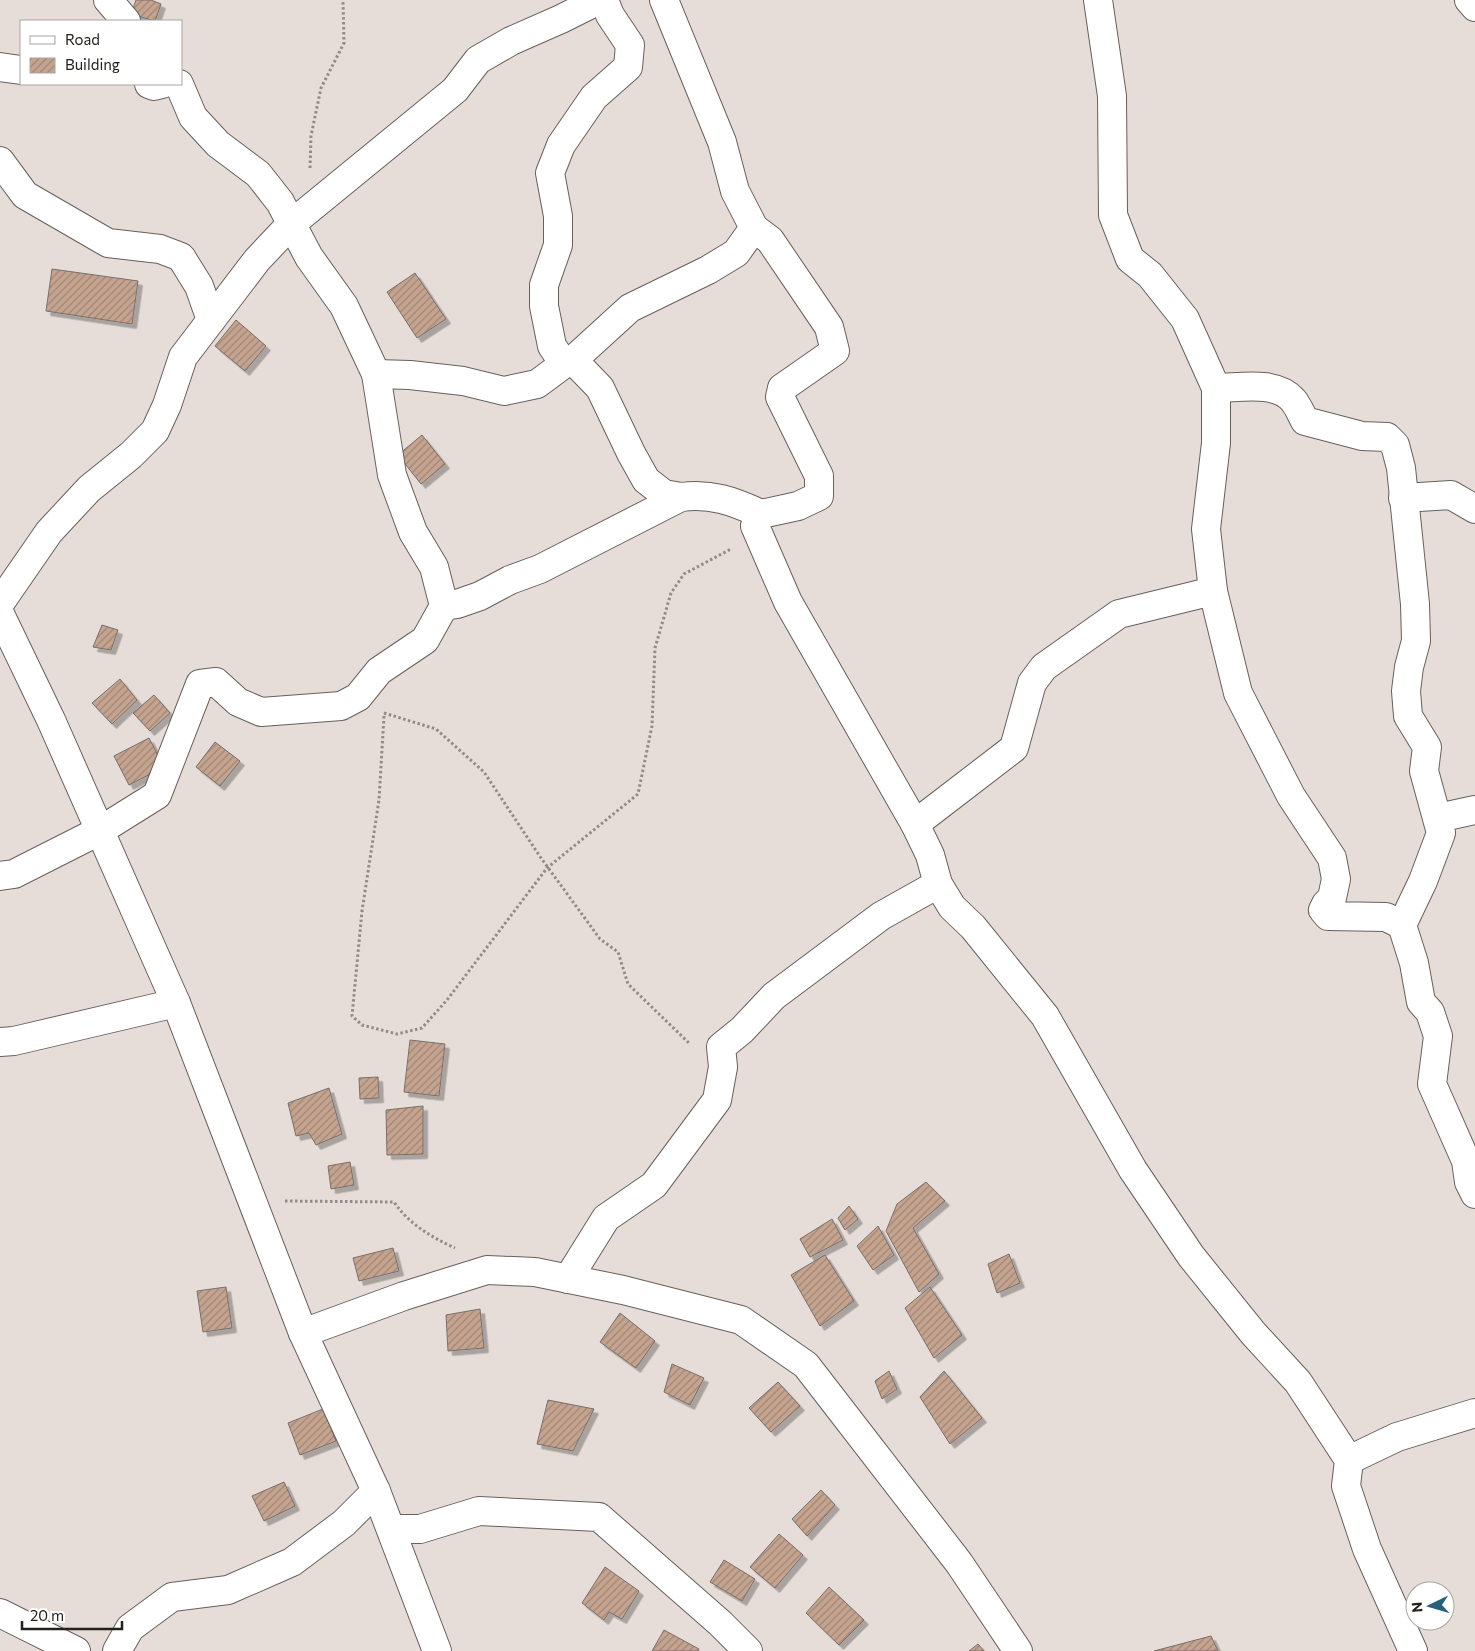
<svg xmlns="http://www.w3.org/2000/svg" width="1475" height="1651" viewBox="0 0 1475 1651" font-family="Commissioner,sans-serif">
	<style>
		.building { fill: url(#building-hatch); stroke: #776f6b; filter: url(#shadow) }
		.lines { fill: none; stroke-linecap: round; stroke-linejoin: round }
		.minor-casing { stroke: #67605c; stroke-width: 30 }
		.path { stroke: #928c88; stroke-width: 3; stroke-dasharray: 2.5 2.5; stroke-linecap: butt }
		.minor { stroke: #fff; stroke-width: 28 }
	</style>
	<defs>
		<pattern id="building-hatch" width="6" height="6" patternUnits="userSpaceOnUse" patternTransform="scale(1.25)"><rect width="6" height="6" fill="#c5a48f"/><path d="M-1 1l2-2M0 6l6-6M5 7l2-2" fill="none" stroke="#a08574"/></pattern>
		<filter id="shadow"><feDropShadow dx="4.5" dy="4.5" stdDeviation="0" flood-color="#0004"/></filter>
	</defs>
	<rect width="100%" height="100%" fill="#e6ddd8"/>
	<!-- building -->
	<g class="building">
		<polygon points="136,0 151,0 161,4 155,21 131,14"/>
		<polygon points="52,269 138,281 132,324 46,311"/>
		<polygon points="415,273 446,319 417,338 387,292"/>
		<polygon points="236,320 266,346 245,371 215,346"/>
		<polygon points="422,435 445,464 421,484 398,455"/>
		<polygon points="102,625 118,630 111,650 93,647"/>
		<polygon points="120,679 137,700 112,724 92,703"/>
		<polygon points="154,695 170,713 150,731 133,713"/>
		<polygon points="149,738 164,767 129,785 114,756"/>
		<polygon points="215,742 240,761 220,786 196,767"/>
		<polygon points="410,1040 445,1044 439,1096 404,1092"/>
		<polygon points="378,1077 379,1098 360,1099 359,1078"/>
		<polygon points="329,1088 342,1134 316,1145 309,1133 296,1136 288,1103"/>
		<polygon points="423,1106 423,1154 387,1155 386,1110"/>
		<polygon points="350,1162 354,1185 331,1189 328,1166"/>
		<polygon points="926,1182 945,1201 913,1228 939,1274 919,1292 886,1231 897,1204"/>
		<polygon points="849,1206 858,1219 845,1230 838,1218"/>
		<polygon points="832,1219 843,1240 810,1257 800,1239"/>
		<polygon points="878,1226 894,1255 873,1270 857,1246"/>
		<polygon points="393,1248 399,1271 359,1281 353,1258"/>
		<polygon points="1009,1254 1020,1283 997,1293 988,1264"/>
		<polygon points="825,1255 854,1301 820,1326 791,1275"/>
		<polygon points="226,1287 232,1328 203,1332 197,1291"/>
		<polygon points="930,1287 962,1335 934,1358 905,1308"/>
		<polygon points="480,1309 484,1348 448,1351 446,1315"/>
		<polygon points="620,1313 655,1341 636,1368 600,1342"/>
		<polygon points="672,1364 704,1378 690,1405 664,1392"/>
		<polygon points="889,1371 897,1389 882,1399 875,1381"/>
		<polygon points="944,1371 982,1418 950,1444 920,1397"/>
		<polygon points="778,1382 800,1406 771,1432 749,1408"/>
		<polygon points="548,1400 594,1409 573,1451 537,1444"/>
		<polygon points="323,1409 336,1441 300,1455 288,1423"/>
		<polygon points="284,1482 295,1506 264,1521 252,1496"/>
		<polygon points="821,1490 835,1505 807,1536 792,1519"/>
		<polygon points="779,1534 803,1555 775,1588 750,1567"/>
		<polygon points="724,1560 755,1579 742,1601 710,1582"/>
		<polygon points="605,1567 639,1591 622,1619 609,1612 604,1620 582,1603"/>
		<polygon points="829,1587 864,1620 839,1645 806,1613"/>
		<polygon points="664,1630 699,1649 698,1651 652,1651"/>
		<polygon points="1211,1636 1218,1651 1154,1651"/>
		<polygon points="978,1644 984,1651 969,1651"/>
	</g>
	<g class="lines">
		<defs>
			<g id="minor">
				<polyline points="108,0 126,21"/>
				<polyline points="664,0 722,142 735,191 754,228 770,240 829,327 835,351 782,388 780,397 819,476 819,496 798,506 761,514 755,526 788,602 915,824 930,855 938,884 952,907 973,927 1045,1016 1133,1170 1191,1256 1253,1333 1298,1382 1349,1460 1346,1486 1367,1549 1413,1651"/>
				<polyline points="1098,0 1112,96 1113,215 1130,259 1150,275 1185,319 1216,388 1216,443 1206,529 1213,591 1238,693 1291,796 1332,858 1336,879 1332,898 1326,904 1323,910 1328,916 1386,917 1402,925 1414,963 1421,1002 1430,1012 1438,1036 1432,1084 1466,1161 1469,1182 1475,1194"/>
				<polyline points="1469,0 1475,7"/>
				<polyline points="0,67 21,70"/>
				<polyline points="149,84 154,86 162,84"/>
				<polyline points="179,84 193,117 218,144 258,174 280,202 309,257 344,306 376,374 392,475 413,532 434,567 444,606"/>
				<polyline points="0,161 25,195 108,243 160,249 181,257 199,286 211,320"/>
				<polyline points="573,360 600,388 631,453 646,480 664,494 681,497"/>
				<polyline points="564,364 552,346 544,306 544,285 558,245 558,216 550,173 561,145 594,97 628,67 630,45 610,15 604,0"/>
				<polyline points="376,374 410,375 463,381 504,391 537,384 564,364 573,360 630,308 708,270 736,253 754,228"/>
				<path d="M1216 388C1240 388 1275 380 1293 400 1298 406 1301 414 1305 421L1362 436 1387 437 1395 445 1401 468 1415 604 1416 641 1409 667 1406 691 1408 716 1427 747 1424 771 1441 833 1423 881 1402 925"/>
				<polyline points="1403,498 1451,495 1475,509"/>
				<polyline points="0,603 49,532 89,489 131,455 155,431 167,405 183,357 257,260 290,225 455,90 478,60 511,41 561,19 599,0"/>
				<polyline points="0,614 51,720 176,1003 303,1333 376,1491 437,1651"/>
				<polyline points="1438,818 1475,810"/>
				<polyline points="915,824 1014,748 1032,683 1044,667 1119,614 1213,591"/>
				<path d="M0 876 14 874 101 830 157 795 200 684 216 682 238 702 261 712 341 706 358 697 379 671 425 640 444 606 457 604 480 596 510 580 540 569 681 497C711 493 733 501 761 514"/>
				<polyline points="0,1042 14,1041 176,1003"/>
				<polyline points="568,1279 606,1218 654,1185 717,1100 723,1067 721,1047 742,1030 774,996 881,916 938,884"/>
				<polyline points="303,1333 404,1296 487,1270 535,1272 623,1290 741,1320 806,1365 959,1563 1018,1651"/>
				<polyline points="1349,1460 1397,1437 1475,1413"/>
				<polyline points="391,1529 420,1529 479,1511 599,1517 720,1623 748,1651"/>
				<polyline points="0,1613 76,1651"/>
				<polyline points="117,1651 130,1628 172,1597 228,1590 292,1562 344,1523 376,1491"/>
			</g>
		</defs>
		<!-- minor casing -->
		<use href="#minor" class="minor-casing"/>
		<!-- path -->
		<g class="path">
			<polyline points="310,168 311,136 321,88 344,43 343,0"/>
			<polyline points="384,713 436,729 484,772 541,858 600,939 618,952 628,984 690,1044"/>
			<polyline points="384,716 379,800 362,911 352,1016 362,1025 397,1034 422,1028 447,1000 547,868 638,794 652,726 655,648 671,593 684,574 731,549"/>
			<path d="M285 1201 394 1202C409 1224 431 1237 455 1248"/>
		</g>
		<!-- minor -->
		<use href="#minor" class="minor"/>
	</g>
	<!-- legend -->
	<rect x="20" y="20" width="162" height="65" fill="#ffffff" stroke="#a7a6a5"/>
	<rect x="30" y="36" width="25" height="8" fill="#ffffff" stroke="#a7a6a5"/>
	<text x="65" y="45" font-size="15" fill="#23201e">Road</text>
	<rect x="30" y="58" width="25" height="15" fill="url(#building-hatch)" stroke="#a7a6a5"/>
	<text x="65" y="70" font-size="15" fill="#23201e">Building</text>
	<!-- north arrow -->
	<g transform="translate(1430 1606) rotate(265)"><circle r="24" fill="#ffffff" stroke="#a7a6a5"/>
	<path d="M0-4L9 19L0 12L-9 19Z" fill="#256179"/>
	<text y="-8" font-size="14" font-weight="bold" text-anchor="middle" fill="#23201e">N</text>
	</g>
	<!-- scale -->
	<path d="M22 1621v8h100v-8" fill="none" stroke="#23201e" stroke-width="2.5"/>
	<text x="30" y="1621" font-size="15" fill="#23201e" stroke="#ffffff" stroke-width="4" paint-order="stroke">20 m</text>
</svg>
